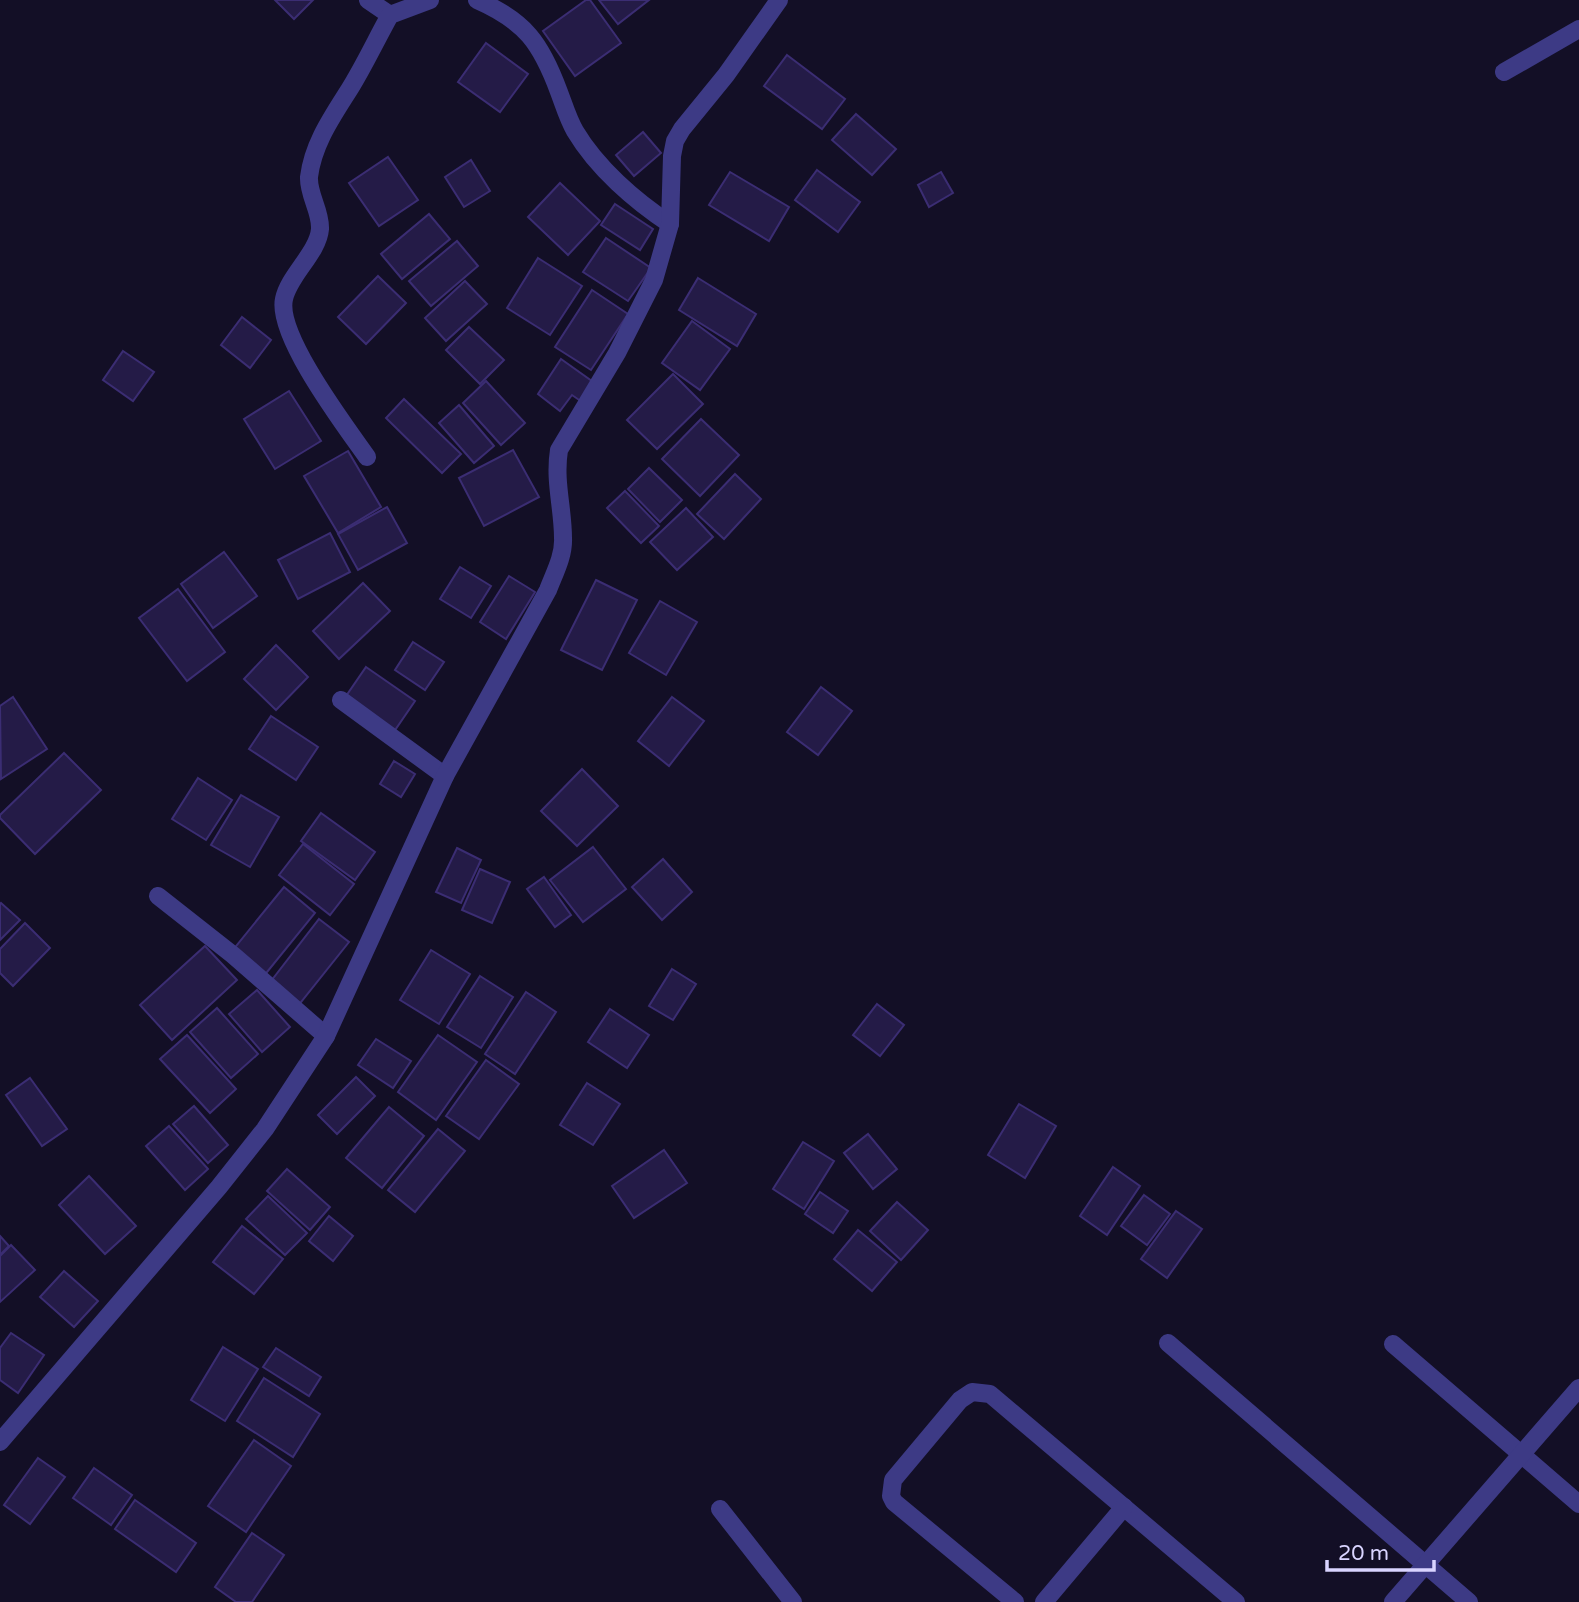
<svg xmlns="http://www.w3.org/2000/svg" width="1579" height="1602" viewBox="0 0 1579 1602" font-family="'Varela Round',sans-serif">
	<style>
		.building { fill: #241b47; stroke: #3b2d73; stroke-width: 2 }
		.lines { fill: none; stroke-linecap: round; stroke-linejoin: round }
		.service { stroke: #3d3a85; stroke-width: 18 }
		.minor { stroke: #3d3a85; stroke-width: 18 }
	</style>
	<rect width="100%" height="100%" fill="#130f26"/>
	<!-- building -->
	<g class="building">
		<polygon points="275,0 313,0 294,19"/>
		<polygon points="586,0 590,0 621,43 575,76 543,31"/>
		<polygon points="599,0 649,0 618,24"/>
		<polygon points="486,43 528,74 500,112 458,82"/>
		<polygon points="787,55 845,99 822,129 764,86"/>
		<polygon points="856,114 896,149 872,175 832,140"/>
		<polygon points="643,132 661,153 634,176 616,155"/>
		<polygon points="388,157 418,200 379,226 349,183"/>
		<polygon points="471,160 490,191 464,207 445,177"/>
		<polygon points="817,170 860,202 838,232 795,200"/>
		<polygon points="730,172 789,207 769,241 709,205"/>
		<polygon points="941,172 953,193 929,207 918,185"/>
		<polygon points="560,183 600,221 568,255 528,217"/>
		<polygon points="615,204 653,229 640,250 601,225"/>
		<polygon points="429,214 450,239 402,279 381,254"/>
		<polygon points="606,238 651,268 628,301 583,272"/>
		<polygon points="457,241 478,266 431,306 409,281"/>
		<polygon points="538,258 582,286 550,335 507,308"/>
		<polygon points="378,276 406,303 366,344 338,317"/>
		<polygon points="698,278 756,314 737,346 679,310"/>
		<polygon points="465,281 487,304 446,341 425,318"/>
		<polygon points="592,290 628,314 591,370 555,347"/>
		<polygon points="242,317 271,340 250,368 221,345"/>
		<polygon points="692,321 730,349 700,390 662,363"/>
		<polygon points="469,327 504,360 480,384 446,350"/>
		<polygon points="123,351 154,372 133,401 103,380"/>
		<polygon points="561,359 596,384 582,402 572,395 560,411 538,394"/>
		<polygon points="673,374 703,404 657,449 627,420"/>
		<polygon points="486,381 525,423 501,445 463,403"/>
		<polygon points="289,391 321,441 275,469 244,419"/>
		<polygon points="404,399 461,454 442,473 386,418"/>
		<polygon points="459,405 494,446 474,463 439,423"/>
		<polygon points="701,419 739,455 700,496 662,459"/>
		<polygon points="513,450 539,497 484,526 459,478"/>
		<polygon points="348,451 381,507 338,533 304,476"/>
		<polygon points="649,468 682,500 660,522 628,489"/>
		<polygon points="735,474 761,499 724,539 697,514"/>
		<polygon points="625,491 659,526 641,543 607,508"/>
		<polygon points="387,507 407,543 358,570 338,534"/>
		<polygon points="686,508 713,537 677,570 650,542"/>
		<polygon points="330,533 350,572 298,599 278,560"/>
		<polygon points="224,552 257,596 213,628 181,584"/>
		<polygon points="460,567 491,586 471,618 440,599"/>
		<polygon points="509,576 535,592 506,639 480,622"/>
		<polygon points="596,580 637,600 602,670 561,650"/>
		<polygon points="363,583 390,611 339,659 313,631"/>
		<polygon points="178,589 225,652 187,681 139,618"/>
		<polygon points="660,601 697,622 666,675 629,653"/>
		<polygon points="413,642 444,662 425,690 395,670"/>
		<polygon points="276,645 308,677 276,710 244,679"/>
		<polygon points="366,667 415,701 393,733 344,699"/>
		<polygon points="821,687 852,711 818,755 787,732"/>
		<polygon points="13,697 47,749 1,779 0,706"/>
		<polygon points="672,697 704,721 669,766 638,741"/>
		<polygon points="271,716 318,747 296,780 249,749"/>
		<polygon points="64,753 101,790 35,854 0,818 0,815"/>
		<polygon points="394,761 415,774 401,797 380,784"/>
		<polygon points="582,769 618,806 577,846 541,811"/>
		<polygon points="198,778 232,800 206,840 172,819"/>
		<polygon points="241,795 279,817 250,867 211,845"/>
		<polygon points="321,813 375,852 355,880 301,841"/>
		<polygon points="303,844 354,884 330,915 279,875"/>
		<polygon points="593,847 626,889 583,922 550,880"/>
		<polygon points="457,848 481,860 461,903 436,892"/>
		<polygon points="663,859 692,892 662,920 632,887"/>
		<polygon points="480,869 510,882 492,923 462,910"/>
		<polygon points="544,877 571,915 555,927 527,889"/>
		<polygon points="284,887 315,913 263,977 232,951"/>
		<polygon points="1,903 20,920 0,940 0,904"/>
		<polygon points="319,919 349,942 297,1007 268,985"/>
		<polygon points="25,923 50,948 13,986 0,973 0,949"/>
		<polygon points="205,946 237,980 172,1040 140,1005"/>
		<polygon points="431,950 470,974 439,1024 400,1000"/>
		<polygon points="672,969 696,984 673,1020 649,1006"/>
		<polygon points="480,976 513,997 481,1048 447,1027"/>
		<polygon points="257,990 290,1027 262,1052 229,1014"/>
		<polygon points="526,992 556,1012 515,1074 485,1054"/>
		<polygon points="877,1004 904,1025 880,1056 853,1035"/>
		<polygon points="217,1008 258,1054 231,1078 190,1032"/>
		<polygon points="610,1009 649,1035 627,1068 588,1042"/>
		<polygon points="187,1035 236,1089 210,1113 160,1059"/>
		<polygon points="438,1035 477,1062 436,1120 398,1092"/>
		<polygon points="376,1039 411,1061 393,1088 358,1065"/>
		<polygon points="486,1060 519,1084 479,1139 446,1116"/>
		<polygon points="356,1077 375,1096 337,1134 318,1115"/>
		<polygon points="30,1078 67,1129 42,1146 6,1095"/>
		<polygon points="587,1083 620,1104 593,1145 560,1125"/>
		<polygon points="1019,1104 1056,1126 1025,1178 988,1155"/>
		<polygon points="194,1106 228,1145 208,1163 173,1124"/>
		<polygon points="389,1107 424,1136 382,1188 346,1158"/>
		<polygon points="169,1126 208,1169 185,1190 146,1146"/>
		<polygon points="438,1129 465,1151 415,1212 388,1190"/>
		<polygon points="868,1134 897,1169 873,1189 844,1153"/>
		<polygon points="803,1142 834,1161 804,1209 773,1189"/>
		<polygon points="664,1150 687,1183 634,1218 612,1186"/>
		<polygon points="1113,1167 1140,1186 1107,1235 1080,1216"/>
		<polygon points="287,1169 330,1207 310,1230 267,1191"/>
		<polygon points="89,1176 136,1226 105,1254 59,1205"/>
		<polygon points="820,1192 848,1211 833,1233 805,1214"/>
		<polygon points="1144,1195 1170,1214 1147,1245 1121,1226"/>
		<polygon points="268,1196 307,1233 285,1255 246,1219"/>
		<polygon points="897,1202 928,1230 901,1260 870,1231"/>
		<polygon points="1176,1211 1202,1229 1167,1278 1141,1259"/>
		<polygon points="329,1216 353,1236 333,1261 309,1241"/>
		<polygon points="242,1226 283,1259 254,1294 213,1262"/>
		<polygon points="858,1230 897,1262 872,1291 834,1259"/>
		<polygon points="0,1236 9,1246 0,1255"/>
		<polygon points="11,1245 35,1270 0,1302 0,1256"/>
		<polygon points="64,1271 98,1301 74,1327 40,1297"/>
		<polygon points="11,1333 44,1355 18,1393 0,1380 0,1348"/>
		<polygon points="223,1347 258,1369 225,1421 191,1400"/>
		<polygon points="276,1348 321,1377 309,1396 263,1367"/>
		<polygon points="264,1378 320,1414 293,1457 237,1421"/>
		<polygon points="254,1440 291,1466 246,1532 208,1506"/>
		<polygon points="38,1458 65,1477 30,1524 4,1505"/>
		<polygon points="94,1468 132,1495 111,1525 73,1498"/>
		<polygon points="135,1500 196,1543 176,1572 115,1529"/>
		<polygon points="252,1533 284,1555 252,1602 236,1602 215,1587"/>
	</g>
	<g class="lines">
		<!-- service -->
		<polyline class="service" points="720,1509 793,1602"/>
		<!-- minor -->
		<g class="minor">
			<polyline points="368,0 390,15"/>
			<path d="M477 0C525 21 541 43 559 92 564 105 568 119 575 131 597 168 635 201 670 224"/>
			<polyline points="1504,72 1579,29"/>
			<path d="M367 457C346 427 276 335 284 299 289 275 318 253 320 229 321 211 308 195 309 177 313 144 332 117 349 90 364 66 376 40 390 15L430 0"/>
			<polyline points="341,700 445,776"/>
			<polyline points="158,896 233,955 326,1036"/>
			<polyline points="1168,1343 1469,1602"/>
			<polyline points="1393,1344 1579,1504"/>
			<path d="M0 1442 219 1187 265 1129 326 1036 445 776 548 590C554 574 564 556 563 538 563 508 554 481 559 450L617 353 654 280 670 224 672 156 675 141 682 129 726 75 779 0"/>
			<polyline points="1015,1602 894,1502 891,1496 893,1480 960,1400 972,1392 990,1394 1236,1602"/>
			<polyline points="1044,1602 1124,1507"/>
			<polyline points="1393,1602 1579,1388"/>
		</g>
	</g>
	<!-- scale -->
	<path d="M1327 1560v10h107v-10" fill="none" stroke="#d9d4ff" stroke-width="3.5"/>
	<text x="1338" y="1560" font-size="21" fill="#d9d4ff" stroke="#130f26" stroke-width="5" paint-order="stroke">20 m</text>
</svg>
